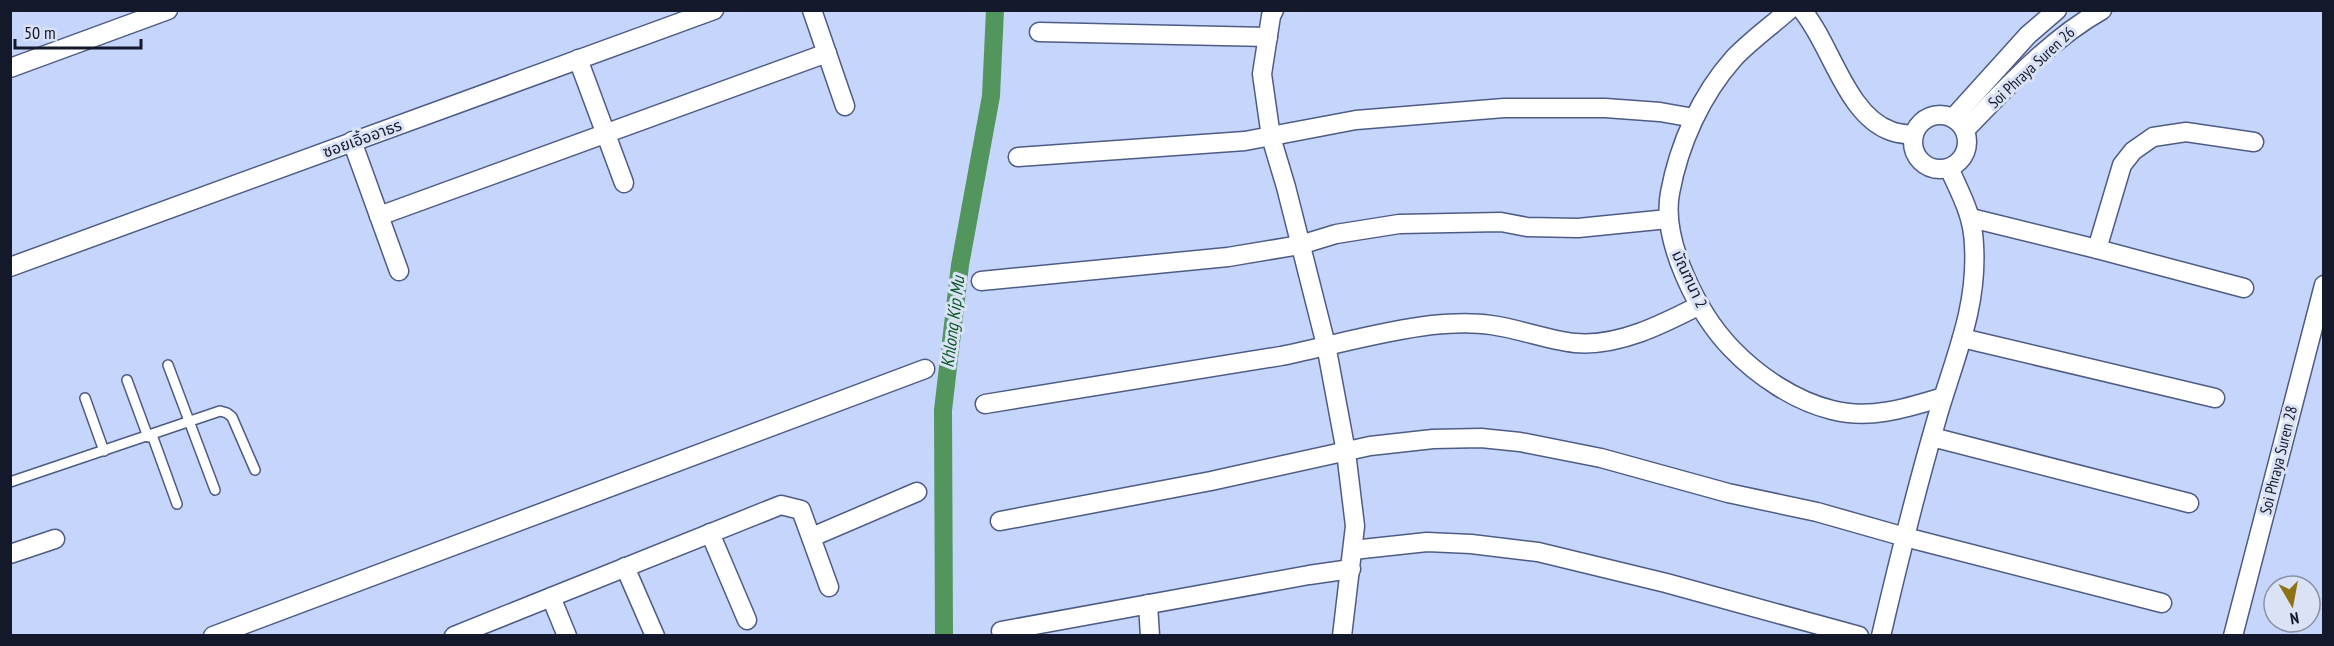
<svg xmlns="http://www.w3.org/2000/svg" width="2334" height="646" viewBox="0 0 2334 646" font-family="'PT Sans Narrow','Noto Sans Thai',sans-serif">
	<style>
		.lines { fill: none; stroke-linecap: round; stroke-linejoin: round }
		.canal { stroke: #52955d; stroke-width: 18 }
		.service-casing { stroke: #4d5c85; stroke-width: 12 }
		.minor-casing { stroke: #4d5c85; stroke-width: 21 }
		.service { stroke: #fff; stroke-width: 9 }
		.minor { stroke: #fff; stroke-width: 18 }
		.labels { text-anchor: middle; stroke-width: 6; stroke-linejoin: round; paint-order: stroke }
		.street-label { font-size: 16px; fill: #13192a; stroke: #dae2f6 }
		.water-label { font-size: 18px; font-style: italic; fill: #0a5923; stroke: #dae2f6 }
	</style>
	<rect width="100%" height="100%" fill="#c6d5fb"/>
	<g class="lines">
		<!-- canal -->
		<polyline class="canal" points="944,636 943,410 960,265 991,96 995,10"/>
		<defs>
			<g id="service">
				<polyline points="168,365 215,490"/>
				<polyline points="127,380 148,437"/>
				<polyline points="85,398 104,451"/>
				<polyline points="152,435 177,504"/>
				<polyline points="10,482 220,411 227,413 232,417 255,470"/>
			</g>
			<g id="minor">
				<polyline points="812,10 845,106"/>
				<polyline points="1274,10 1271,16 1262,74 1271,137 1286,187 1326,345 1346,452 1355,526 1342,636"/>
				<path d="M1789 10C1771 26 1750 41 1734 58 1701 95 1679 144 1670 193 1661 241 1698 314 1732 349 1758 376 1795 401 1832 410 1870 420 1907 408 1943 397"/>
				<path d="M1802 10C1831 44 1846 115 1891 131 1898 134 1906 134 1914 135"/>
				<polyline points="1039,32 1268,37"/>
				<polyline points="578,59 624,183"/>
				<polyline points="10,68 168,10"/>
				<circle cx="1940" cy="142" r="27"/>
				<polyline points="1953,118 2028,35 2057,10"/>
				<path d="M1965 130C2007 87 2049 40 2102 10"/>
				<polyline points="352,141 399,271"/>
				<polyline points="1018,157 1245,141 1356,120 1504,108 1605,108 1660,112 1694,118"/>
				<polyline points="379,216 827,53"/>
				<polyline points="1971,218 2097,249 2244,288"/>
				<polyline points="2097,249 2122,165 2133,151 2153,137 2186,132 2254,142"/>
				<polyline points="10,267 714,10"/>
				<polyline points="981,281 1228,257 1300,245 1336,234 1399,224 1501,222 1527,227 1578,228 1668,219"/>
				<polyline points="1962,338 2215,398"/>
				<path d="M985 404C1083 388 1182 373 1281 356 1331 346 1381 331 1432 325 1451 323 1472 322 1491 325 1520 329 1547 340 1575 343 1618 347 1663 324 1700 305"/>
				<polyline points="1932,437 2189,503"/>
				<polyline points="1000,521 1211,481 1370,446 1433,439 1481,438 1520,442 1601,458 1728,493 1817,512 1905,537 2162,603"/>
				<polyline points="710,533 747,620"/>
				<polyline points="812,537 917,492"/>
				<polyline points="1353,550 1427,542 1471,544 1538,552 1666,583 1859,636"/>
				<polyline points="10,554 55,539"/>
				<polyline points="625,567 655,636"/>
				<polyline points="551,597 567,636"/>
				<polyline points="1148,604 1150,636"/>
				<polyline points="1001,631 1309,575 1351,569"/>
				<polyline points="213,636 925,369"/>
				<polyline points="454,636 781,505 801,510 829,587"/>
				<path d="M1881 636C1898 563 1916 490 1937 418 1954 359 1978 308 1974 245 1973 215 1961 195 1949 168"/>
				<polyline points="2233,636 2324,285"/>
			</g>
		</defs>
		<!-- service casing -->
		<use href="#service" class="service-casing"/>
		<!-- minor casing -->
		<use href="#minor" class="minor-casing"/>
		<!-- service -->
		<use href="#service" class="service"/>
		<!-- minor -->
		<use href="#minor" class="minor"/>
	</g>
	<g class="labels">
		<!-- street labels -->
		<g class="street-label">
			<text transform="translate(2031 67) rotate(-43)" y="6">Soi Phraya Suren 26</text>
			<text transform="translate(362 138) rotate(-20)" y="6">ซอยเอิ้ออาธร</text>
			<text transform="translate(1690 279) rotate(65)" y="6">มัณฑนา 2</text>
			<text transform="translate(2278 460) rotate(-76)" y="6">Soi Phraya Suren 28</text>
		</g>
		<!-- water labels -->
		<g class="water-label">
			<text transform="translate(953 322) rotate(-83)" y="6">Khlong Kip Mu</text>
		</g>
	</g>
	<!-- border -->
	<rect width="2334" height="646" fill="none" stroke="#13192a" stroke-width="24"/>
	<!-- north arrow -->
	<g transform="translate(2292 604) rotate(170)"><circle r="28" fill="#dae2f6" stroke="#8a92a4" stroke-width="1.5"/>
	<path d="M0-4.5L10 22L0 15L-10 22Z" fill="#8f7115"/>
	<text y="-9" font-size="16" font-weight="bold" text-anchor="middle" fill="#13192a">N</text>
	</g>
	<!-- scale -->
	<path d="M15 39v9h126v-9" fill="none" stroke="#13192a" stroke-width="3"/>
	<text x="24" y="39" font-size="18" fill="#13192a" stroke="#dae2f6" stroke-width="4.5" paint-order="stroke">50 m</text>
</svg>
